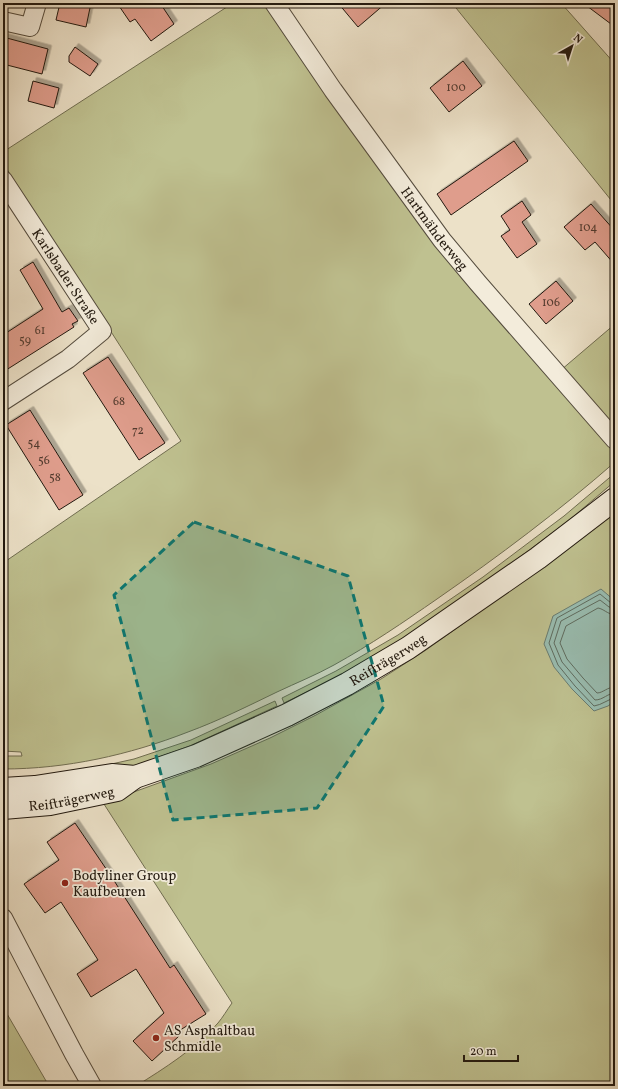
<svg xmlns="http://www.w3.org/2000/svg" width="618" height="1089" viewBox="0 0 618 1089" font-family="Vollkorn,serif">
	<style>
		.green { fill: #bfc190; stroke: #706d50 }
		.water { fill: #99beb2; stroke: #697c71 }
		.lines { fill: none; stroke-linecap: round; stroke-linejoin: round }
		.shore { stroke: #5e6c60; stroke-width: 1 }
		.building { fill: #df9d8c; stroke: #22190f; filter: url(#shadow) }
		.street-casing { stroke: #544b3d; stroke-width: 20 }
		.secondary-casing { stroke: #22190f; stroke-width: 24 }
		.street { stroke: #f3ecdb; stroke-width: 18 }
		.secondary { stroke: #f3ecdb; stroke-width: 22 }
		.marked { fill: #0f766e; fill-opacity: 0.2; stroke: #0f766e; stroke-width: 3; stroke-dasharray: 8 5; stroke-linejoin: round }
		.poi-dot { fill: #8f2418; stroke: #f3ecdb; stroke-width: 1.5 }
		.labels { text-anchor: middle; stroke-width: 3.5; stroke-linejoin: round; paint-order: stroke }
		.number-label { font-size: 12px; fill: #513a2e }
		.street-label { font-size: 14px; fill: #22190f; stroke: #f3ecdb }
		.poi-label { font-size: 14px; fill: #22190f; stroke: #f3ecdb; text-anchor: start }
	</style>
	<defs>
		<filter id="shadow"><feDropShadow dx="3.5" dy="-3.5" stdDeviation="0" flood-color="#0004"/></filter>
	</defs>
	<rect width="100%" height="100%" fill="#ece1c8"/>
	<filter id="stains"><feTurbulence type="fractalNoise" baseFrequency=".005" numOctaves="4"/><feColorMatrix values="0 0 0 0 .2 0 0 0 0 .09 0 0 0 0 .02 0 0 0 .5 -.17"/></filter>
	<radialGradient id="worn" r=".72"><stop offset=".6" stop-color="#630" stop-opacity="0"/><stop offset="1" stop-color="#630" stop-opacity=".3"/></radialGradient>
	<!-- green -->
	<g class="green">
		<path d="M233 3H268L615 448V462C559 511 499 556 437 599 404 622 370 645 334 665 316 675 296 683 277 692 248 706 218 721 188 732 129 755 66 769 3 769V756H22L21 752 3 751V563L181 441 3 163V152Z"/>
		<polygon points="452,3 561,3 615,64 615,205"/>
		<polygon points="615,324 615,434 561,370"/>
		<polygon points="615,473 615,479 614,482 567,522 486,582 399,641 338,677 284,703 282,698 336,671 398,635 483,577 564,516"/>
		<path d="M615 511V1086H136C165 1068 195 1049 218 1023 223 1017 227 1010 232 1003L102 801 120 797 211 764 270 738 316 715 381 679 426 650 544 566Z"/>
		<polygon points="275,701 277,706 192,745 135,766 97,772 98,767 134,759 191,740"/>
		<polygon points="3,1007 49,1086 3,1086"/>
	</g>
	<!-- water -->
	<polygon class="water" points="601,589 615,601 615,701 608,706 594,711 572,689 554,667 544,644 553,616"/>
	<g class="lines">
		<!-- shore -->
		<g class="shore">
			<path d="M615 603H611L600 594 557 618 549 643 558 665 575 686 594 706C602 705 608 699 615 698"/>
			<path d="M615 608 609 607 600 600 561 621 554 643 562 662 579 682 595 700C603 700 608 693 615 693"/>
			<path d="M615 615C607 614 604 609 598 608L566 626 560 643 567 659 583 678 597 693C603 693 607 687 615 687"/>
		</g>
	</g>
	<!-- building -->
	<g class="building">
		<polygon points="60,3 91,3 86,27 56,20"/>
		<polygon points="117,3 160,3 174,24 151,41 135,19 130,22"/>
		<polygon points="338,3 386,3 358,27"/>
		<polygon points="583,3 615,3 615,27"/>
		<polygon points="3,37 48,49 42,74 3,64"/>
		<polygon points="75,47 98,64 90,76 69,62 69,56"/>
		<polygon points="463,61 482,86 449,112 430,88"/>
		<polygon points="33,81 59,88 54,108 28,101"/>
		<polygon points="514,141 528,161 451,215 437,194"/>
		<polygon points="522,201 531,215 522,222 537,244 517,258 501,236 510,230 501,216"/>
		<polygon points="591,204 615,231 615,265 595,242 585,250 564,227"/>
		<polygon points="33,262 62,312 69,308 78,321 72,324 74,327 3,372 3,335 43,309 20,270"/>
		<polygon points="556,281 573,301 546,324 529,304"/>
		<polygon points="108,357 165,443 139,460 83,373"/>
		<polygon points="30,410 83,495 59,510 6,425"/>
		<polygon points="75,823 113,879 170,968 174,965 206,1014 177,1032 179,1036 152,1061 133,1041 164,1013 136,969 91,997 77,974 98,960 61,902 45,913 24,884 59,860 47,842"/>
	</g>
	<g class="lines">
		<defs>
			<g id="street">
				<path id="s1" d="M274 3 333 90 442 240 478 283 615 440"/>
				<polyline points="3,21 30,27 37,3"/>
				<path id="s2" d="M3 180 102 331 68 359 3 401"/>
				<polyline points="3,918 74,1054 92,1086"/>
			</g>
			<g id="secondary">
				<polyline points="3,789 35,787 112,775 135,777"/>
				<path id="s3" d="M3 808 50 804 117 790 135 777 196 756 287 715 347 684 408 648 538 558 615 499"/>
			</g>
		</defs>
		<!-- street casing -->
		<use href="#street" class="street-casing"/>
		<!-- secondary casing -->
		<use href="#secondary" class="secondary-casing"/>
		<!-- street -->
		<use href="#street" class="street"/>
		<!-- secondary -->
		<use href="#secondary" class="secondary"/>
	</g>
	<!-- marked area -->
	<path class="marked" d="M194 522 348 576 384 706 317 808 173 820 114 595Z"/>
	<!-- markers -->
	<g class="poi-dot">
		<circle cx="65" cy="883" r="4"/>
		<circle cx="156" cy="1038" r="4"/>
	</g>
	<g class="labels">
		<!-- number labels -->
		<g class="number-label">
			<text x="456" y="91">100</text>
			<text x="588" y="231">104</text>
			<text x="551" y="306">106</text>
			<text x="40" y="334">61</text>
			<text x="25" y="344">59</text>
			<text x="119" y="405">68</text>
			<text x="138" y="434">72</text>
			<text x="34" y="447">54</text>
			<text x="44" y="464">56</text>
			<text x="55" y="481">58</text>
		</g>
		<!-- street labels -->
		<g class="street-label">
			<text dy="5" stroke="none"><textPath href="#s1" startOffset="277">Hartmähderweg</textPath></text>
			<text dy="5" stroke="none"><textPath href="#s2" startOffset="115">Karlsbader Straße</textPath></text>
			<text dy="5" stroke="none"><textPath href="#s3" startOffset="417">Reifträgerweg</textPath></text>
			<text dy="5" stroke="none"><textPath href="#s3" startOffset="69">Reifträgerweg</textPath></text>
		</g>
		<!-- poi labels -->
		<g class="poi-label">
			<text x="73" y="880">Bodyliner Group<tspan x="73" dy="16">Kaufbeuren</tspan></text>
			<text x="164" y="1035">AS Asphaltbau<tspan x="164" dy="16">Schmidle</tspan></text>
		</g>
	</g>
	<!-- margin -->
	<rect width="618" height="1089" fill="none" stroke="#ece1c8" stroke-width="16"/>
	<rect x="4" y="4" width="610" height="1081" fill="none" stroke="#22190f" stroke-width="2"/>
	<rect x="8" y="8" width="602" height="1073" fill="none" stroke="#22190f"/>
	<!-- north arrow -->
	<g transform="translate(572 46) rotate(39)" stroke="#f3ecdb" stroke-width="3" paint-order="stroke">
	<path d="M0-3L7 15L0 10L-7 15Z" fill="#22190f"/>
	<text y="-6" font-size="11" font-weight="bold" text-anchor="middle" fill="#22190f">N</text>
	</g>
	<!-- scale -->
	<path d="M464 1055v6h54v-6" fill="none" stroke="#22190f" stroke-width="2"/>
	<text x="470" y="1055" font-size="12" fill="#22190f" stroke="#f3ecdb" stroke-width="3" paint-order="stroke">20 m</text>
	<rect width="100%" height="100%" filter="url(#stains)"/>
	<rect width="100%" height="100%" fill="url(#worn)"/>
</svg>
